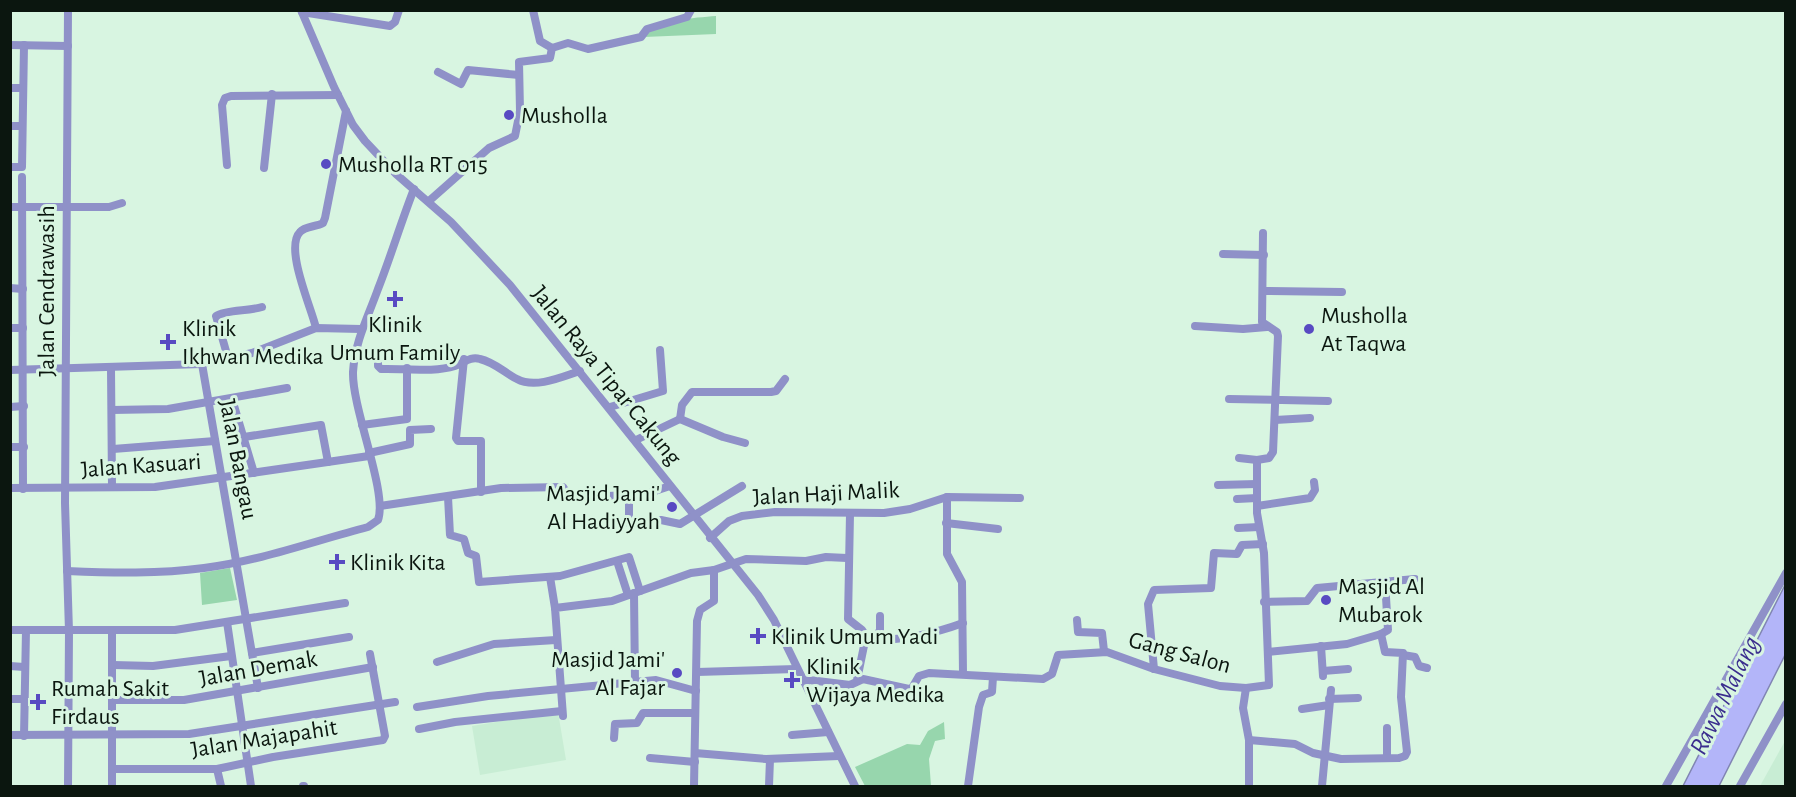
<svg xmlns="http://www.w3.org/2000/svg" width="1796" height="797" viewBox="0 0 1796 797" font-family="'Alegreya Sans',sans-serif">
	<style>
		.built { fill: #c8edd4 }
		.green { fill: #97d6ad }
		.water { fill: #b3b5f9; stroke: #8185b3; stroke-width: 1.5 }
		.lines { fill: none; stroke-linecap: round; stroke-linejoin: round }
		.minor { stroke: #8f91c8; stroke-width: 8 }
		.poi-dot { fill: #584ac2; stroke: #d8f5e1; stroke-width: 2 }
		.labels { text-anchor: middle; stroke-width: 6; stroke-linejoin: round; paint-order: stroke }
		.poi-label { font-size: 24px; fill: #0b160f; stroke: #d8f5e1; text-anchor: start }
		.street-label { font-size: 24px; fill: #0b160f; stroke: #d8f5e1 }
		.water-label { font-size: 26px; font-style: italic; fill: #3b2e8e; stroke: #d8f5e1 }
	</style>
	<rect width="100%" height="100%" fill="#d8f5e1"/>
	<!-- built -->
	<g class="built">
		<polygon points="558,712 566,760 480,775 472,726"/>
		<polygon points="1785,741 1785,786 1760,786"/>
	</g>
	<!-- green -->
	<g class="green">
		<path d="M716 16V34L644 37C658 19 694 18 716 16Z"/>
		<polygon points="230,568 237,600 202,605 200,573"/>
		<polygon points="944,722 945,739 935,741 929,759 931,786 865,786 855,767 907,744 920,745 928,731"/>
	</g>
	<!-- water -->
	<polygon class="water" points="1785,585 1785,655 1719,786 1683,786"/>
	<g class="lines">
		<!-- minor -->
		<g class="minor">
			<polyline points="301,10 334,87 353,125 365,141 396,174 451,222 510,285 758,595 774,620 855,786"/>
			<polyline points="533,10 540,41 552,48"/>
			<polyline points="302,12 390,26 395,22 399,10"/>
			<polyline points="10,45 68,46"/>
			<polyline points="438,72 461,84 468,70 519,75"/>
			<polyline points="10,88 23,88"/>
			<polyline points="10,126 22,126"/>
			<polyline points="227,165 222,105 225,98 231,96 338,95"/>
			<polyline points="10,167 22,167 24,45"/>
			<polyline points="264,168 272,94"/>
			<polyline points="22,177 23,489"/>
			<polyline points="429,201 489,148 515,136 520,111 519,62 550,58 552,48 568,43 588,49 641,37 647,29 687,17 691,10"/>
			<polyline points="10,207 109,207 122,203"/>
			<polyline points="1223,254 1264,255"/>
			<polyline points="10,288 23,289"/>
			<polyline points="1263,291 1342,292"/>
			<polyline points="1195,326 1243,329 1267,327"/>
			<polyline points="10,328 23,328"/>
			<path d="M316 328C312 309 284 248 300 232 305 226 316 227 323 223L325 218 346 111"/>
			<path d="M356 353 378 354V366L381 369C404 368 433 373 455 366 464 363 470 356 480 359 494 362 505 373 517 379 535 389 562 377 580 371"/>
			<path d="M228 358 216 316C225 310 249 311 262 307"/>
			<polyline points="464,359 456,438 458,441 481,441 481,492"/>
			<polyline points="202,364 258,688"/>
			<polyline points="111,369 112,487"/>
			<polyline points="10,370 202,364 252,353 316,328 361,329"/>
			<polyline points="232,399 254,473"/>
			<polyline points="1229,399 1328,401"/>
			<polyline points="10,407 24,406"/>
			<polyline points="610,407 663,391 660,350"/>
			<polyline points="112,410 168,409 287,388"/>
			<polyline points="680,419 682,405 692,392 771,392 776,391 785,379"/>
			<polyline points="680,419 723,437 745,443"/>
			<polyline points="1275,420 1310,418"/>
			<polyline points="362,425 407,419 407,368"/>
			<polyline points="244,437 321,425 328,462"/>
			<polyline points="636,440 680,419"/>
			<polyline points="10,447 24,447"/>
			<polyline points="113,449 215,441"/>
			<polyline points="369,453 410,444 410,430 431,429"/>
			<polyline points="1239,458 1257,460"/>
			<polyline points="1218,485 1257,484"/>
			<polyline points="10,488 155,487 369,456"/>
			<polyline points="448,497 450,535 464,539 468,553 476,556 479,582 560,576 629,557 640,591"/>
			<polyline points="947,497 947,554 962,582 963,674"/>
			<polyline points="1237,499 1257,498"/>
			<polyline points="380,506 501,488 563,487 570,498 646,494 670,486"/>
			<polyline points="1257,506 1310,498 1315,490 1314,482"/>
			<polyline points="850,514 848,619 862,630 866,636 857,680"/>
			<polyline points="661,520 680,524 742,486"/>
			<polyline points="629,523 629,496"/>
			<polyline points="946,523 998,529"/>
			<polyline points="1238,528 1259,527"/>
			<polyline points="710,538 729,521 742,516 775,512 884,513 910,509 947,497 1020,498"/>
			<polyline points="617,561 628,595"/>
			<path d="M67 571C113 573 159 574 204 568 260 561 314 541 368 527L378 520C388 493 352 409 353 372 355 341 368 317 378 289 391 256 401 222 414 189"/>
			<polyline points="550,577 555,608"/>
			<polyline points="634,593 635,682"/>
			<polyline points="1264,602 1307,601 1317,588 1415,579"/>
			<polyline points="1077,620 1078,632 1102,633 1104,651"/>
			<polyline points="227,622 251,786"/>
			<polyline points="10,630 175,630 345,603"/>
			<polyline points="112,631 112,786"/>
			<polyline points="1381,634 1388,630 1385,581"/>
			<path d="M866 640C898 641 933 634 963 623"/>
			<polyline points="874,640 880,630 880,616"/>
			<polyline points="1321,646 1323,676"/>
			<polyline points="252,653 349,637"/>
			<polyline points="1403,655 1415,657 1419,666 1427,668"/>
			<polyline points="437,662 494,644 556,640"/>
			<polyline points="113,665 153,666 231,656"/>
			<polyline points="10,666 24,667"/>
			<polyline points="1154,669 1148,604 1154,590 1211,588 1214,553 1237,554 1242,545 1263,544"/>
			<polyline points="1323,671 1348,669"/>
			<polyline points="697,672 796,669"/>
			<polyline points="801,679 850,685 863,679 909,689 912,688 919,676 929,673 1043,679 1052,674 1058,655 1107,652 1154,669 1220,686 1246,688 1269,685 1264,553 1257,513 1257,460 1269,458 1273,452 1278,336 1277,332 1262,322 1263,233"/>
			<polyline points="1246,688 1243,708 1249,740 1249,786"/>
			<polyline points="10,699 24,699"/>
			<polyline points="1329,699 1358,698"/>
			<polyline points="112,700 184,700 373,667"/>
			<polyline points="417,707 488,696 656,680 696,691"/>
			<polyline points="1302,709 1329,705"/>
			<polyline points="563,716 555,608 612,601 691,573 714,570 746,559 806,561 826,557 847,558"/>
			<polyline points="1387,728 1387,758"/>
			<polyline points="419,729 455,722 562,711"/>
			<polyline points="10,735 189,734 395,702"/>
			<polyline points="792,735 828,732"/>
			<polyline points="24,736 26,630"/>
			<polyline points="614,738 615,724 637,723 643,713 695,713"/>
			<polyline points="1249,740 1295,744 1313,753 1341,759 1399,758 1405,756 1407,752 1401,697 1403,653 1385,652 1381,634 1347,644 1268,652"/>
			<polyline points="695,753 766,759 839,756"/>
			<polyline points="650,758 695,762"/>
			<polyline points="112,769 217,769 273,757 383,740 385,736 370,654"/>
			<polyline points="217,769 221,786"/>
			<polyline points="68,786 69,631 65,503 68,10"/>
			<polyline points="303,786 304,786"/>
			<polyline points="694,786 697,621 700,610 714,601 714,570"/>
			<polyline points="769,786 770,759"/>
			<polyline points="968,786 979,707 983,695 992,692 993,677"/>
			<polyline points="1322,786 1331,690"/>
			<polyline points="1666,786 1786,573"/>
			<polyline points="1740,786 1786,704"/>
		</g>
	</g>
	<!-- markers -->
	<g class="poi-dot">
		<circle cx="509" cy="115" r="6"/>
		<circle cx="326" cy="164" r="6"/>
		<path d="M392 290h6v6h6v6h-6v6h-6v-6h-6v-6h6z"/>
		<circle cx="1309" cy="329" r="6"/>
		<path d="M165 333h6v6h6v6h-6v6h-6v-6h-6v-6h6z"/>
		<circle cx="672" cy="507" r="6"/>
		<path d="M334 553h6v6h6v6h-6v6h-6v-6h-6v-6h6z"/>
		<circle cx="1326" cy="600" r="6"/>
		<path d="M755 627h6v6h6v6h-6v6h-6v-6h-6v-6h6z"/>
		<circle cx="677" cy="673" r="6"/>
		<path d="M789 671h6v6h6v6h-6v6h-6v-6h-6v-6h6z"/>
		<path d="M35 693h6v6h6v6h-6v6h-6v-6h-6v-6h6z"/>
	</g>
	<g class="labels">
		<!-- poi labels -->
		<g class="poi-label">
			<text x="521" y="123">Musholla</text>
			<text x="338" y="172">Musholla RT 015</text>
			<text x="1321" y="323">Musholla<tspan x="1321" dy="28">At Taqwa</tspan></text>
			<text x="395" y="332" text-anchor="middle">Klinik<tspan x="395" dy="28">Umum Family</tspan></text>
			<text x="182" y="336">Klinik<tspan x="182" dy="28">Ikhwan Medika</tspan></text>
			<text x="660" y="501" text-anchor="end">Masjid Jami'<tspan x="660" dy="28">Al Hadiyyah</tspan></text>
			<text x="350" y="570">Klinik Kita</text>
			<text x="1338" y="594">Masjid Al<tspan x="1338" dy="28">Mubarok</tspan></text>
			<text x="771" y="644">Klinik Umum Yadi</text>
			<text x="665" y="667" text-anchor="end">Masjid Jami'<tspan x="665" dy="28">Al Fajar</tspan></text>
			<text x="806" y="674">Klinik<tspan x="806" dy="28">Wijaya Medika</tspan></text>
			<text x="51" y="696">Rumah Sakit<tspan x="51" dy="28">Firdaus</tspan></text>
		</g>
		<!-- street labels -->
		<g class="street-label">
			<text transform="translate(46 291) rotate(-90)" y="8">Jalan Cendrawasih</text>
			<text transform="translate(607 375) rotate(51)" y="8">Jalan Raya Tipar Cakung</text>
			<text transform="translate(239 459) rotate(79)" y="8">Jalan Bangau</text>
			<text transform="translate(141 465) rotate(-4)" y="8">Jalan Kasuari</text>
			<text transform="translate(826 493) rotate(-3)" y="8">Jalan Haji Malik</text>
			<text transform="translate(1180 652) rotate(15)" y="8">Gang Salon</text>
			<text transform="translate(258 668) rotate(-10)" y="8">Jalan Demak</text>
			<text transform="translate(264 738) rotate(-9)" y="8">Jalan Majapahit</text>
		</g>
		<!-- water labels -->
		<g class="water-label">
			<text transform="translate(1724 695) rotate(-64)" y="9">Rawa Malang</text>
		</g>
	</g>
	<!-- border -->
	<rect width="1796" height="797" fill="none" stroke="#0b160f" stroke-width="24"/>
</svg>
